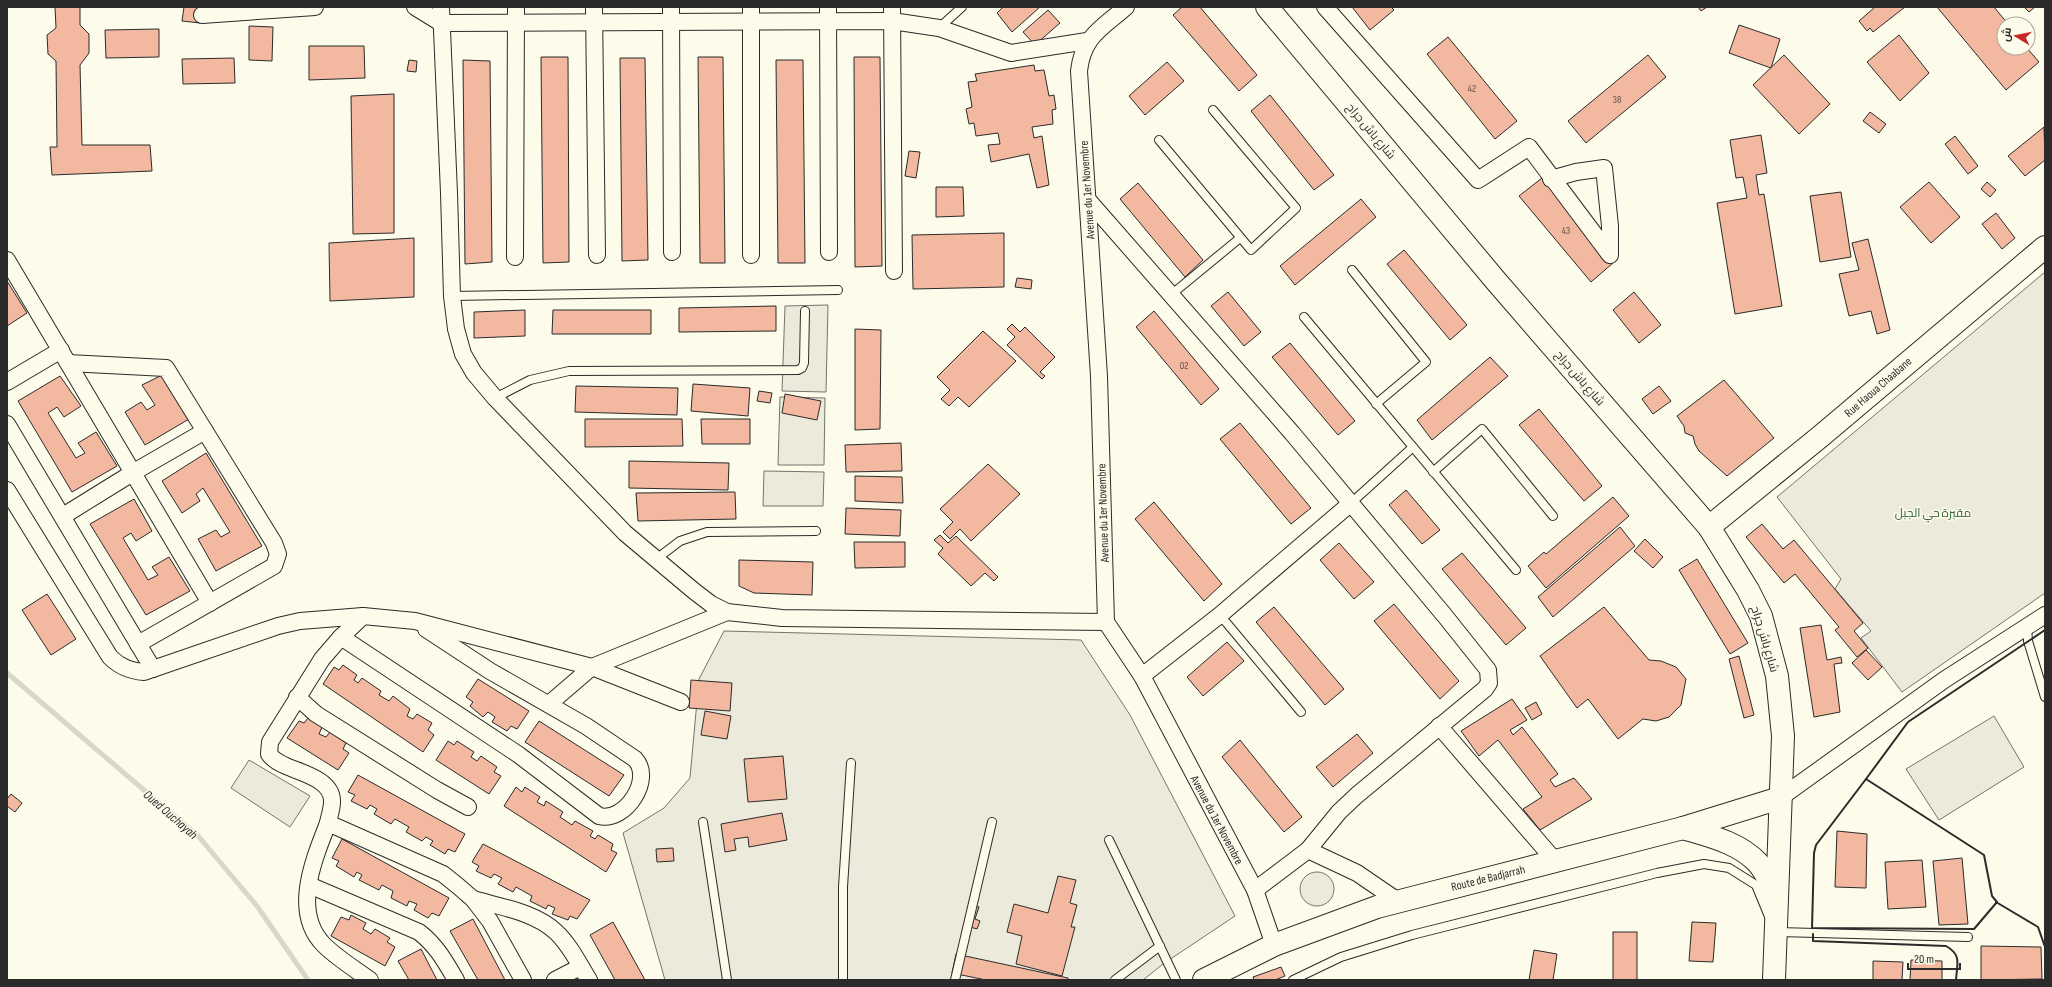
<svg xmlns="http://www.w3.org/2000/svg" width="2052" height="987" viewBox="0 0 2052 987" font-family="'Sofia Sans Condensed',Cairo,sans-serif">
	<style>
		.green { fill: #ecebdb; stroke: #74746e }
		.parking { fill: #eceadb; stroke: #74746e }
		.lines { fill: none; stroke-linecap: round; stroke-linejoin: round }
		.stream { stroke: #d8d7c9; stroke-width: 5 }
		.building { fill: #f2b8a0; stroke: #2b2b2b }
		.lane-casing { stroke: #2b2b2b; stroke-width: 10 }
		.street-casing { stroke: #2b2b2b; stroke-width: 18 }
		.secondary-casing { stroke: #2b2b2b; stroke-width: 24 }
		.lane { stroke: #fdfbea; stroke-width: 8 }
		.street { stroke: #fdfbea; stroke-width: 16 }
		.secondary { stroke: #fdfbea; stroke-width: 22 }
		.wall { stroke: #2b2b2b; stroke-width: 2 }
		.labels { text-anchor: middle; stroke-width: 3; stroke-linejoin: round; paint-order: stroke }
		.number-label { font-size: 10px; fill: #5d4e48 }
		.street-label { font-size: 12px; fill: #2b2b2b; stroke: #fdfbea }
		.park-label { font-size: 12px; fill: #34623c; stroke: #fdfbea }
		.water-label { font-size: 13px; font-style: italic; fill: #2b2b2b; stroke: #fdfbea }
	</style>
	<rect width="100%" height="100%" fill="#fdfbea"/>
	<!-- green -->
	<g class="green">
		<polygon points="2045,272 2045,593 1902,692 1861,638 1871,631 1835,589 1841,579 1777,497"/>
		<polygon points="780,397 825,398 824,465 778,465"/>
		<polygon points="764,471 824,472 823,506 763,506"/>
		<polygon points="724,631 1081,640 1130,715 1235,916 1163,964 1143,980 665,980 623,833 664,808 690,778 699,679"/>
		<polygon points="1994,716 2024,767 1939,820 1906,769"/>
		<polygon points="249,760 310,796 290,827 231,788"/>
		<circle cx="1317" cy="889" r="17"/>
	</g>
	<!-- parking -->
	<polygon class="parking" points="828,305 826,392 782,391 785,306"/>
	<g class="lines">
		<!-- stream -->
		<polyline class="stream" points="7,673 199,837 257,906 308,980"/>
	</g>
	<!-- building -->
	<g class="building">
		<polygon points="55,7 80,7 80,25 89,34 89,53 80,65 82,145 150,145 152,171 52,175 50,147 57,147 56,61 48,54 47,35 56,28"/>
		<polygon points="184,7 203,7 200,23 182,21"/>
		<polygon points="1003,7 1040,7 1012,32 997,13"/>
		<polygon points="1182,7 1200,7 1257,75 1239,91 1173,15"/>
		<polygon points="1352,7 1391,7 1394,10 1370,30"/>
		<polygon points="1698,7 1707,7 1701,11"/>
		<polygon points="1875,7 1905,7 1873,32 1870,28 1867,31 1859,21"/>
		<polygon points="1937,7 1994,7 2008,24 2004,24 2004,48 2027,48 2039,62 2006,90"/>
		<polygon points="2024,7 2035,7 2029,12"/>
		<polygon points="1048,10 1060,23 1035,45 1023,32"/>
		<polygon points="1739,25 1780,39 1771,68 1729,53"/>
		<polygon points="249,26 273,27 272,61 249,60"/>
		<polygon points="159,29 159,57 106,58 105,30"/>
		<polygon points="1899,35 1929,73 1900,101 1867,62"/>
		<polygon points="1448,37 1517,121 1495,139 1427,54"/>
		<polygon points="309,46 364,46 365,78 309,80"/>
		<polygon points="1648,55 1666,77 1586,143 1568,121"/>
		<polygon points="1784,55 1830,104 1799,134 1753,85"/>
		<polygon points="541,57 568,57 569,262 543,263"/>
		<polygon points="698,57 723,57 725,263 700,263"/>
		<polygon points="854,57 880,57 882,266 855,267"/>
		<polygon points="234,58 235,83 183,84 182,59"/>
		<polygon points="620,58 645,58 648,260 622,261"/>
		<polygon points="409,60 417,61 416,72 407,71"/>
		<polygon points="463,60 490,61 492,262 465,264"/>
		<polygon points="776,60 803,60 805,263 778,263"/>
		<polygon points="1167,62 1184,81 1145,115 1129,96"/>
		<polygon points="1034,65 1035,71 1044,70 1049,96 1054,95 1056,109 1052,110 1053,124 1032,127 1034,138 1042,136 1049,185 1037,188 1029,154 991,162 988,145 1000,144 998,133 976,136 974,123 969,124 966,109 972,107 968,82 977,81 975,74"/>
		<polygon points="394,94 394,233 353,234 351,96"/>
		<polygon points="1270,95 1334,175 1314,190 1251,111"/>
		<polygon points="1870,112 1886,124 1879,133 1863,121"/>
		<polygon points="2044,127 2045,160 2025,176 2008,156"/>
		<polygon points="1761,135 1767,173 1756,175 1759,195 1764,194 1782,306 1735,314 1717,203 1747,198 1743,177 1736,178 1730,140"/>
		<polygon points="1955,136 1978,166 1968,174 1945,144"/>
		<polygon points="909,151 920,152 916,178 905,176"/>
		<polygon points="1542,178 1613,263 1591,282 1519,196"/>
		<polygon points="1929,182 1960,217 1931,243 1900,207"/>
		<polygon points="1987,182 1996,190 1990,197 1981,189"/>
		<polygon points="1138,183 1203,260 1185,277 1120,199"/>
		<polygon points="936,187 963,187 964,216 936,217"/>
		<polygon points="1841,192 1851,257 1820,262 1810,196"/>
		<polygon points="1361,199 1376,217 1295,285 1280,266"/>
		<polygon points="1996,213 2015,238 2002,249 1982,224"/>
		<polygon points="1004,233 1004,287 913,289 912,235"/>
		<polygon points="414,238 414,297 330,301 329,243"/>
		<polygon points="1868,239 1890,330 1877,334 1871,311 1849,316 1839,274 1859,270 1852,243"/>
		<polygon points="1404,250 1467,325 1450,340 1387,264"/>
		<polygon points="1017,278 1032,280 1031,289 1015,287"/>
		<polygon points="7,281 27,313 7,326"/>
		<polygon points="1228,292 1261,332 1244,346 1211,306"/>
		<polygon points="1634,292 1661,325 1639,343 1613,310"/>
		<polygon points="776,306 776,331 679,332 679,308"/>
		<polygon points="525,310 525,336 474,338 474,312"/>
		<polygon points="553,310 651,310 651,334 552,334"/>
		<polygon points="1154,311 1219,389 1201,405 1136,327"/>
		<polygon points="1012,324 1020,332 1025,327 1055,357 1040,372 1045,376 1042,379 1007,345 1015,337 1007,329"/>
		<polygon points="855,329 881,330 880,429 855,430"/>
		<polygon points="983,331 1016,361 969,407 958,397 949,406 941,399 950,390 937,377"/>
		<polygon points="1290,343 1355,421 1338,435 1272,357"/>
		<polygon points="1490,357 1508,376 1432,440 1417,420"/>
		<polygon points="162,375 189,419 145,445 125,412 141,402 147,410 155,405 142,385"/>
		<polygon points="60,376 81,406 64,417 57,407 48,413 76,458 85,453 78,443 96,432 117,466 72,492 18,401"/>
		<polygon points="1724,380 1774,438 1727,476 1699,451 1695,444 1693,436 1685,433 1684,426 1677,416"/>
		<polygon points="693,384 750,388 748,416 691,411"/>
		<polygon points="576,386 678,388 677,415 575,412"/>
		<polygon points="1659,386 1671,401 1653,414 1642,399"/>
		<polygon points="759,391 772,393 770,403 757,401"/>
		<polygon points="785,394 821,401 817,420 782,413"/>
		<polygon points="1539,409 1602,486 1584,501 1519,425"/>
		<polygon points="585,419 682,419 683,446 585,447"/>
		<polygon points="701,419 750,419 750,444 702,444"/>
		<polygon points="1240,423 1311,508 1291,524 1220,439"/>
		<polygon points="901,443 902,471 846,472 845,445"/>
		<polygon points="206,453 262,546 216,571 198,539 216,530 221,537 230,532 203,488 196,494 200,501 182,513 162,481"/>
		<polygon points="629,461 729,463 728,490 629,488"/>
		<polygon points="988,464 1020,494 971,541 960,529 950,539 943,532 953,522 940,509"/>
		<polygon points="855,476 902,477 903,503 855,501"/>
		<polygon points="1406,490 1440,530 1422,544 1389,505"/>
		<polygon points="735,492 736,519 638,521 636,493"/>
		<polygon points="1613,497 1629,516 1546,588 1528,566 1544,552 1546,554"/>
		<polygon points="134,499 152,531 136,541 131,533 123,538 148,580 158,575 152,567 169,557 190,591 146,615 90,524"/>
		<polygon points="1154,502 1222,584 1204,601 1135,519"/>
		<polygon points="846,508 901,510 900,536 845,534"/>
		<polygon points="1762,524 1783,549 1794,540 1863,623 1854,631 1868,648 1857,657 1835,630 1839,627 1795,574 1784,583 1746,537"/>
		<polygon points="1620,527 1635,546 1553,617 1538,597"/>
		<polygon points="940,535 948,543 956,536 998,577 994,581 985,573 971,586 938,554 943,548 934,540"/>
		<polygon points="1645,539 1663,557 1653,568 1634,551"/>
		<polygon points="854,542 905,542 905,567 855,568"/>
		<polygon points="1339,543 1374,582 1354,599 1320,560"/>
		<polygon points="1462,553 1526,628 1506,645 1442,569"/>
		<polygon points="1697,559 1748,643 1730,654 1679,570"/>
		<polygon points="739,560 813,562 812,595 754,593 739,586"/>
		<polygon points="47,594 76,639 51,655 22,610"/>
		<polygon points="1394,604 1459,681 1440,699 1374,621"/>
		<polygon points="1274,607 1344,689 1325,705 1256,622"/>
		<polygon points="1604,607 1649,660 1661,661 1676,667 1686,679 1681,705 1669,717 1656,721 1643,719 1618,739 1588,699 1577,708 1540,656"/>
		<polygon points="1821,625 1827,660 1841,657 1842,663 1834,664 1840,712 1814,717 1800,628"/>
		<polygon points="1227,642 1244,661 1203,696 1187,677"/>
		<polygon points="1866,650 1882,667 1868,680 1852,663"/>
		<polygon points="1739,656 1754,715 1744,718 1729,659"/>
		<polygon points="343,665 357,675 354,680 358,683 362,678 381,691 379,695 389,701 393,696 410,709 407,716 413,719 417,714 432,723 428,730 434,735 423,752 323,684 334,667 339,670"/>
		<polygon points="478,679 529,711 517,729 511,726 507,731 492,722 495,717 488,712 483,717 470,706 473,702 466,697"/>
		<polygon points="691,680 732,683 730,711 689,708"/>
		<polygon points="1512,699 1527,720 1510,730 1513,735 1522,727 1558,774 1550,780 1555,787 1574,778 1592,799 1540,830 1523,809 1542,797 1498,740 1479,756 1461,731"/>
		<polygon points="1536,702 1542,714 1532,720 1525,708"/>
		<polygon points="705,711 731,716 727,739 701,735"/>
		<polygon points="308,718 322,727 319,734 326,737 330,732 346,743 343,749 349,753 338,770 287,738 299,721 304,723"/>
		<polygon points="539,721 624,775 609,796 525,742"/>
		<polygon points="1357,734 1373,753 1333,787 1316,767"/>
		<polygon points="1240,740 1302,817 1284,832 1222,757"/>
		<polygon points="448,741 454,745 457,741 474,752 471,757 477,761 481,756 497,767 494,772 501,776 489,794 436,760"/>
		<polygon points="783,756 787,799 748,802 744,759"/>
		<polygon points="358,775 465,834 455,852 448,849 445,854 430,845 433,841 426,837 422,841 406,832 409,827 395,819 391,824 374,814 377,809 370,805 367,809 351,801 355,795 348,792"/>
		<polygon points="516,787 522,792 525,787 540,797 537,802 544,806 546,801 563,812 560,817 572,825 575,821 593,831 590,836 595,839 598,835 613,844 611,850 617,853 606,872 504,806"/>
		<polygon points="11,794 22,803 15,812 7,806 7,799"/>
		<polygon points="782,813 787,840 749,847 748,837 734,839 736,850 725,852 721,824"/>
		<polygon points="1837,831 1867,834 1866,888 1835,887"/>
		<polygon points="342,839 449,898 439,916 432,913 428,918 414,910 417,904 409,901 407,906 391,898 393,891 382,885 379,890 359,880 362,875 357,872 354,877 336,866 339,861 332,858"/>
		<polygon points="483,844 590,900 577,919 570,916 568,920 552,914 555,908 548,905 546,909 530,901 532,896 516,887 513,892 498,884 502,878 494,874 491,878 476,871 479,866 472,862"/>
		<polygon points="673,848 674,861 657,862 656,849"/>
		<polygon points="1962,858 1968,924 1939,925 1933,861"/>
		<polygon points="1922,860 1926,907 1888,909 1885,862"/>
		<polygon points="1058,876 1076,880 1070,903 1077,905 1071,927 1075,927 1062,976 1016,964 1022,936 1007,932 1014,904 1048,913"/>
		<polygon points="971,904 979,907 975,919 980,921 977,929 964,925"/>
		<polygon points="351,915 366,923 363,929 371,934 375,929 390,938 387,942 395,947 385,966 331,936 341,917 349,920"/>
		<polygon points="473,919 505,980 478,980 450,931"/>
		<polygon points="613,922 645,980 615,980 590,935"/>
		<polygon points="1692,922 1716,923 1713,962 1689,961"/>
		<rect x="1613" y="932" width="24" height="48"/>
		<polygon points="1981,946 2041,947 2042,979 1981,980"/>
		<polygon points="421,949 437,980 409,980 398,961"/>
		<polygon points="1534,950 1557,954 1553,980 1529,980"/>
		<polygon points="956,954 1068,978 1068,980 986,980 952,973"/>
		<polygon points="1911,960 1942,961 1942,980 1910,980"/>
		<polygon points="1873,961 1903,962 1902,980 1873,980"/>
		<polygon points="1281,967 1285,976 1275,980 1254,980 1253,977"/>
	</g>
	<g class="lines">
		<defs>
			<g id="lane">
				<polyline points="939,28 962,7"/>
				<polyline points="1159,140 1251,250 1296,208 1213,110"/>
				<polyline points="1352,270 1426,362 1376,404"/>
				<polyline points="1172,294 1240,238"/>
				<polyline points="452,296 838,290"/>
				<polyline points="1304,317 1516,570"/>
				<polyline points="495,398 530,380 569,371 798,370 802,368 804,363 805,311"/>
				<polyline points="1433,472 1482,429 1553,516"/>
				<polyline points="1350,504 1413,447"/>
				<polyline points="655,560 680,541 707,532 816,531"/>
				<polyline points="1220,615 1301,712"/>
				<polyline points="2027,628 2028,641 2045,697"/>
				<polyline points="703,822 727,980"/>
				<polyline points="1109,840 1176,980"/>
				<polyline points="1776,932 1968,937"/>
				<polyline points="843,980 843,887 851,763"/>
				<polyline points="955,980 992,822"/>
				<polyline points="1115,980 1160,946"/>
				<polyline points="1293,980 1341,957 1412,935 1657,873 1704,864 1729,868 1756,885 1770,919"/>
			</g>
			<g id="street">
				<polyline points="415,7 441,23 892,21 939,28 1011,53 1087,41"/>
				<polyline points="441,7 449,193 452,296 456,329 463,354 474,373 495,398 625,533 694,591 711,604 727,612 782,618 1106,622"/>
				<polyline points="594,7 597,255"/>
				<polyline points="671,7 672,252"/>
				<polyline points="751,7 751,255"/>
				<polyline points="828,7 829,252"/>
				<polyline points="892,7 894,271"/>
				<path d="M1126 7C1101 29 1083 36 1079 71L1099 376 1106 622 1142 676 1255 890 1274 945"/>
				<polyline points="1325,7 1478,180 1529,147 1610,255 1610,226 1604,168 1576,172 1551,179"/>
				<polyline points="202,15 315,7"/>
				<polyline points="1088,200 1292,433 1445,616 1488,670 1489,683 1485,689 1357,795 1339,812 1308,850 1255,890"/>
				<polyline points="515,257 516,7"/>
				<polyline points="7,260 210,603"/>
				<polyline points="68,363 166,368 274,543 278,554 274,566 138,644"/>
				<polyline points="7,382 61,350"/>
				<polyline points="7,424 153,669"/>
				<path d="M7 490 110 657C120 667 130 671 144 672L278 626 300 621 363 616"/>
				<polyline points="63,516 134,472 205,431"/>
				<path d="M341 637 519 755 599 816C625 823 654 779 635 759L586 726 490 671 426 629"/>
				<polyline points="1142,676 1220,615 1350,504"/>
				<polyline points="297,697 316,714 437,790 468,807"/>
				<polyline points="549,704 592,667 681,702"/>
				<polyline points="1439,726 1556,862"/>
				<polyline points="1780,798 1944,680 2045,615"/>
				<path d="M328 823C314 859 291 912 324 945 337 958 355 969 370 980"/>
				<polyline points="1308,850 1357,873 1398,901"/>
				<path d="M309 885 419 932C436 945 445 961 456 980"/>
				<path d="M473 899C500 907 535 912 556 932 570 945 579 964 589 980"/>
				<path d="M523 980 490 921 473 899 458 886 443 874 328 823C329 817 332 809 332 802 333 780 302 773 286 766 279 763 273 760 269 754L270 742 322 659 341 637 363 616 415 621 592 667 727 612"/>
				<polyline points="555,980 580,967"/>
			</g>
			<g id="secondary">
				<polyline points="1267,7 1496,281 1709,527 1748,590 1761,616 1777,676 1783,736 1774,980"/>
				<polyline points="1709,527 1821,436 2045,247"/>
				<path d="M1683 828C1709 836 1738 842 1758 863 1766 872 1771 884 1776 895"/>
				<polyline points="1204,980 1274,945 1377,907 1683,828 1780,798"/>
			</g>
		</defs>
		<!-- lane casing -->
		<use href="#lane" class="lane-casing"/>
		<!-- street casing -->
		<use href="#street" class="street-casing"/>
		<!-- secondary casing -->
		<use href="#secondary" class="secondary-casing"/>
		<!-- lane -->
		<use href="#lane" class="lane"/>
		<!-- street -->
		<use href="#street" class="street"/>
		<!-- secondary -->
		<use href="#secondary" class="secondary"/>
		<!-- wall -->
		<g class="wall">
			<polygon points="1866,779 1984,855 1992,896 1997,902 1974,929 1812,928 1814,853 1816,845"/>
			<polyline points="1866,779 1908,722 2045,630"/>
			<polyline points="1996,902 2038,927 2045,947"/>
			<path d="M1813 934V941L1946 946C1962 955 1957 964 1956 980"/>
		</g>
	</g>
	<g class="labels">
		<!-- number labels -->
		<g class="number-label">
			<text x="1472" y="92">42</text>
			<text x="1617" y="103">38</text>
			<text x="1566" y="234">43</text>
			<text x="1184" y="369">02</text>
		</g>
		<!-- street labels -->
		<g class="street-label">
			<text transform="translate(1371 131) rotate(50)" y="4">شارع باش جراح</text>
			<text transform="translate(1087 190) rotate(-94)" y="4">Avenue du 1er Novembre</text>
			<text transform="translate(1580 378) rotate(49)" y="4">شارع باش جراح</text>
			<text transform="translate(1878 387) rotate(-41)" y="4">Rue Haoua Chaabane</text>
			<text transform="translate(1103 513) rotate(-92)" y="4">Avenue du 1er Novembre</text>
			<text transform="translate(1765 639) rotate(73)" y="4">شارع باش جراح</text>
			<text transform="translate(1217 820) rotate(62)" y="4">Avenue du 1er Novembre</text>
			<text transform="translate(1488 878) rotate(-14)" y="4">Route de Badjarrah</text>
		</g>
		<!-- park labels -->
		<g class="park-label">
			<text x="1933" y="517">مقبرة حي الجبل</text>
		</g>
		<!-- water labels -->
		<g class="water-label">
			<text transform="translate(171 814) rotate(41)" y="5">Oued Ouchayah</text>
		</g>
	</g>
	<!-- border -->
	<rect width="2052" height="987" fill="none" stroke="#2b2b2b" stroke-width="16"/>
	<!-- north arrow -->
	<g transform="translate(2016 36) rotate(280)"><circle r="19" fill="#fdfbea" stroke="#a9a89e"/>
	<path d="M0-3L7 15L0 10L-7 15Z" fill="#c62828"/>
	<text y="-6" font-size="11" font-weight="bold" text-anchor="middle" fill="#2b2b2b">ش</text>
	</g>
	<!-- scale -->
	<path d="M1908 963v6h52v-6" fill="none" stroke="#2b2b2b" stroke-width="2"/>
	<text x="1914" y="963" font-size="12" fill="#2b2b2b" stroke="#fdfbea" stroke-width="3" paint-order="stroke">20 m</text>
</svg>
